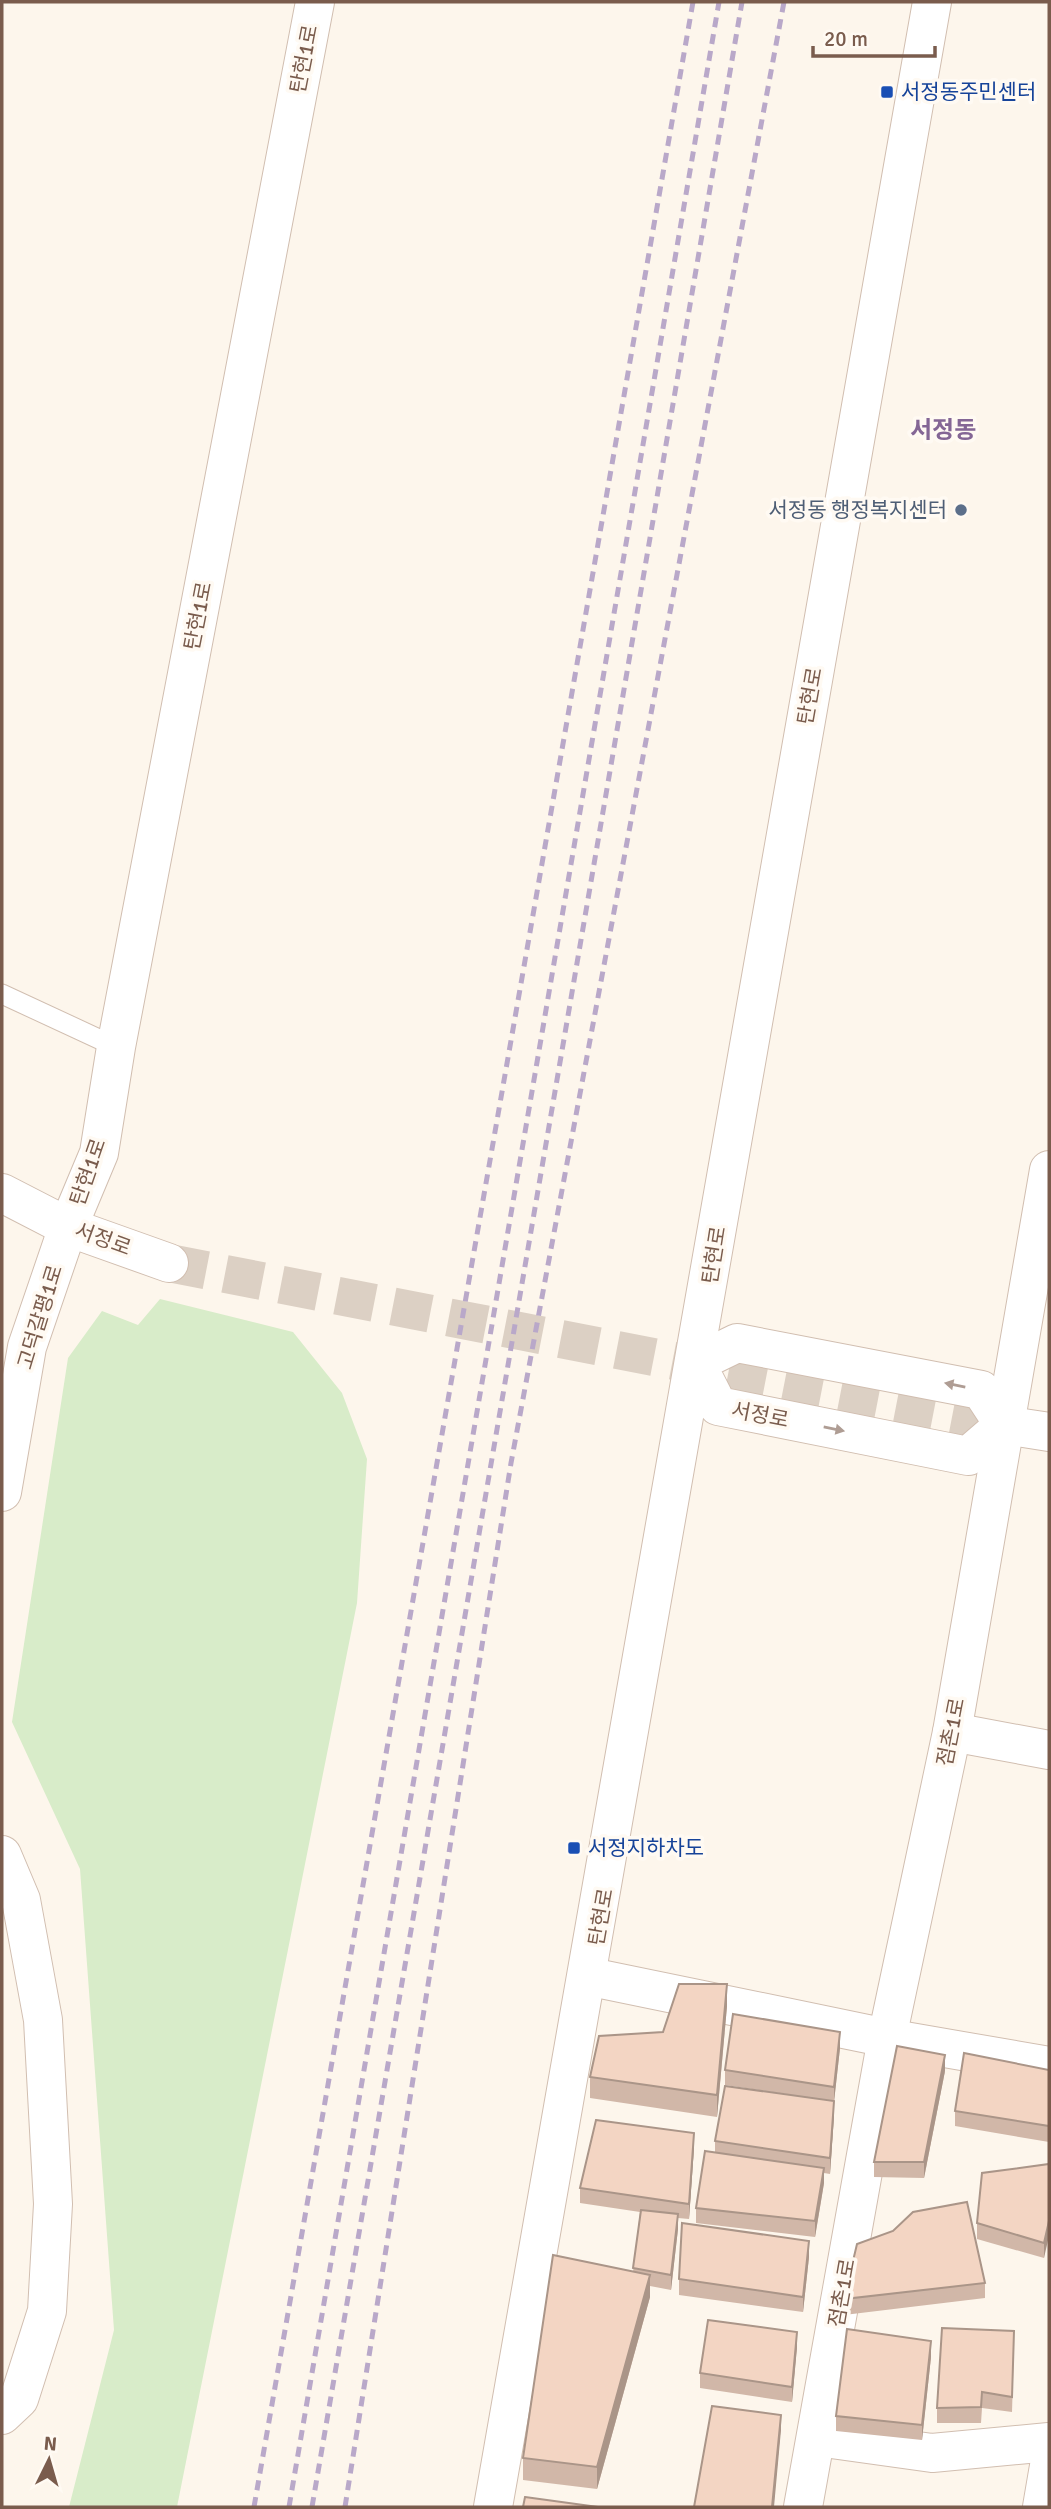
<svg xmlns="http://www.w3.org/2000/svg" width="1051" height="2509" viewBox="0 0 1051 2509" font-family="Signika,'Noto Sans KR',sans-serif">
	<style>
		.green { fill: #d8ecc9 }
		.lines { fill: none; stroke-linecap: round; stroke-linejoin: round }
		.tertiary-tunnel { stroke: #dcd0c4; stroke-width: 38; stroke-dasharray: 38 19; stroke-linecap: butt }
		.service-casing { stroke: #d1beb0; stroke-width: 21 }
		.minor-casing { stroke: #d1beb0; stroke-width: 40 }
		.tertiary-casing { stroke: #d1beb0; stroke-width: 40 }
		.service { stroke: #fff; stroke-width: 19 }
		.minor { stroke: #fff; stroke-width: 38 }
		.tertiary { stroke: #fff; stroke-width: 38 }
		.rail { stroke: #b9a8c9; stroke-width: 5; stroke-dasharray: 10 7; stroke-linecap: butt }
		.wall { fill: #d1b7a8 }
		.shaded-wall { fill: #aa9588 }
		.building { fill: #f3d5c3; stroke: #aa9588; stroke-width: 2 }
		.oneway { fill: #af9d94 }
		.transit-dot { fill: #1a4fb4; stroke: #fffaf3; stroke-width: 2.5 }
		.service-dot { fill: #5c6f8a; stroke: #fffaf3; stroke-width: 2.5 }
		.labels { text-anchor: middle; stroke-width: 7; stroke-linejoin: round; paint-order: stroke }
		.street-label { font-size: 21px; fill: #7a5c4d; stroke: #fffaf3 }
		.transit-label { font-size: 21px; fill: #164399; stroke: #fffaf3; text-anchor: start }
		.service-label { font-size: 21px; fill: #4e5e75; stroke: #fffaf3; text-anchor: end }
		.quarter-label { font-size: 24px; font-weight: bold; fill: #846695; stroke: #fffaf3 }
	</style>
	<rect width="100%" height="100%" fill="#fdf6ec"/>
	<!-- green -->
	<polygon class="green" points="160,1299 293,1332 342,1393 367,1459 357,1603 177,2507 69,2507 114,2330 80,1869 12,1722 68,1358 102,1311 138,1325"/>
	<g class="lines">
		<!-- tertiary-tunnel -->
		<polyline class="tertiary-tunnel" points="169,1263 1004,1425"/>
		<defs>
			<polyline id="service" points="2,994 116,1047"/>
			<g id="minor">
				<polyline points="952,1732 1049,1750"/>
				<polyline points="591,1977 887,2038 1049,2066"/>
				<polyline points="817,2437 932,2453 1049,2442"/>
				<polyline points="803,2507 887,2038 952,1732 1049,1170"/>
				<polyline points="1042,2507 1049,2466"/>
			</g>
			<g id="tertiary">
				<polyline points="2,1193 68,1227 169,1263"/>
				<polyline points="1004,1425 968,1456 718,1406 696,1363 737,1343 981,1390 1004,1425 1049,1432"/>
				<polyline points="2,1492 27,1347 68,1227 99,1153 116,1047 315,2"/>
				<polyline points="2,1855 21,1900 43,2020 53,2204 47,2311 19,2399 2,2415"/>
				<path d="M493 2507C647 1674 784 837 932 2"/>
			</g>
		</defs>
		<!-- service casing -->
		<use href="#service" class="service-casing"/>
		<!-- minor casing -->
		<use href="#minor" class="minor-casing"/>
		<!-- tertiary casing -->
		<use href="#tertiary" class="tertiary-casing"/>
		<!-- service -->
		<use href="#service" class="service"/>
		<!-- minor -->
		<use href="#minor" class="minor"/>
		<!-- tertiary -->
		<use href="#tertiary" class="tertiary"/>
		<!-- rail -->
		<g class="rail">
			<polyline points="254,2507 693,2"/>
			<polyline points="289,2507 719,2"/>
			<polyline points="312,2507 742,2"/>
			<polyline points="345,2507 511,1463 784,2"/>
		</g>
	</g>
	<!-- wall -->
	<g class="wall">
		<polygon points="727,2006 717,2117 590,2098 590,2077 663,2032"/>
		<polygon points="840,2048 834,2101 834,2116 830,2174 824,2173 824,2183 815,2237 696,2223 696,2208 715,2153 715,2141 786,2094 725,2085 725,2070"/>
		<polygon points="1049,2070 1049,2142 955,2126 955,2111"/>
		<polygon points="945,2071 924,2178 874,2177 874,2162"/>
		<polygon points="694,2148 689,2219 678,2218 678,2229 671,2290 650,2286 650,2297 597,2489 523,2480 523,2458 633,2272 640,2212 580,2203 580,2188"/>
		<polygon points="1049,2164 1044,2258 977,2239 977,2223"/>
		<polygon points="809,2257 803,2312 679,2295 679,2279"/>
		<polygon points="985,2283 985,2298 844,2315 844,2299"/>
		<polygon points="1014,2346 1012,2412 982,2408 981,2423 937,2423 937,2408"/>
		<polygon points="797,2347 792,2402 700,2388 700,2373"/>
		<polygon points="931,2357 922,2440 836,2431 836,2416"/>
	</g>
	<!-- shaded-wall -->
	<g class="shaded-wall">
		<polygon points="727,1984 727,2006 717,2117 717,2095"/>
		<polygon points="840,2032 840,2048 834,2102 834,2087"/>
		<polygon points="945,2055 945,2071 924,2178 924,2162"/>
		<polygon points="834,2101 834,2116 830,2174 830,2158"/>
		<polygon points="694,2133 694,2148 689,2219 689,2204"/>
		<polygon points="824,2168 824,2183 815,2237 815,2221"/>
		<polygon points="678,2214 678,2229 671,2290 671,2275"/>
		<polygon points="1049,2221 1049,2236 1044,2258 1044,2243"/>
		<polygon points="809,2241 809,2257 803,2312 803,2297"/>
		<polygon points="650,2275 650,2297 597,2489 597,2467"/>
		<polygon points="797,2332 797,2347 792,2402 792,2387"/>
		<polygon points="931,2341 931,2357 922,2440 922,2425"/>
		<polygon points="781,2415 781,2430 774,2507 772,2507"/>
	</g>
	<!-- building -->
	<g class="building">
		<polygon points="679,1984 727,1984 717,2095 590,2077 599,2036 663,2032"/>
		<polygon points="733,2014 840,2032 834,2087 725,2070"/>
		<polygon points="897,2046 945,2055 924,2162 874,2162"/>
		<polygon points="964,2053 1049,2070 1049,2126 955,2111"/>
		<polygon points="725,2086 834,2101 830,2158 715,2141"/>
		<polygon points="596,2120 694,2133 689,2204 580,2188"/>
		<polygon points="705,2151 824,2168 815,2221 696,2208"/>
		<polygon points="1049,2164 1049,2221 1044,2243 977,2223 982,2173"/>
		<polygon points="967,2202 985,2283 844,2299 857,2244 893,2231 913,2212"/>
		<polygon points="641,2210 678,2214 671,2275 633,2268"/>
		<polygon points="682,2223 809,2241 803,2297 679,2279"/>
		<polygon points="553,2255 650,2275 597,2467 523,2458"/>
		<polygon points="708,2320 797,2332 792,2387 700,2373"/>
		<polygon points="942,2328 1014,2331 1012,2397 982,2392 981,2407 937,2408"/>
		<polygon points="847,2329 931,2341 922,2425 836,2416"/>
		<polygon points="712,2406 781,2415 772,2507 694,2507"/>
		<polygon points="525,2497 598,2507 523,2507"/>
	</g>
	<!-- one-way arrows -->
	<defs><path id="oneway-solid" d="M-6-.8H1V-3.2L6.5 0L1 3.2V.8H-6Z" transform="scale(1.75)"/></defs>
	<g class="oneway">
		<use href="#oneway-solid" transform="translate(955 1385) rotate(-169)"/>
		<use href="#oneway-solid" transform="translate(834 1429) rotate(11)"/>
	</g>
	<!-- markers -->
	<g class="transit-dot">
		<rect x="880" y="85" width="14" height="14" rx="3.5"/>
		<rect x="567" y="1841" width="14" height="14" rx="3.5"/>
	</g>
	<circle class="service-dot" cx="961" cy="510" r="7"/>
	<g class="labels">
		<!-- street labels -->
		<g class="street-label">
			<text transform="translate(304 59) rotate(-79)" y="7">탄현1로</text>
			<text transform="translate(198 616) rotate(-79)" y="7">탄현1로</text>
			<text transform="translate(810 696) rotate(-80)" y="7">탄현로</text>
			<text transform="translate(88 1172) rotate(-71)" y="7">탄현1로</text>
			<text transform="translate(103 1239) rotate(20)" y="7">서정로</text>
			<text transform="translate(714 1255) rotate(-81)" y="7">탄현로</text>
			<text transform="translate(40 1317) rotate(-73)" y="7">고덕갈평1로</text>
			<text transform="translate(760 1415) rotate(11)" y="7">서정로</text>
			<text transform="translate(951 1732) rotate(-79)" y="7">점촌1로</text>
			<text transform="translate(601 1917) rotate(-80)" y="7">탄현로</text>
			<text transform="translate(842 2293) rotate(-80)" y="7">점촌1로</text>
		</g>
		<!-- transit labels -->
		<g class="transit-label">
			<text x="901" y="99">서정동주민센터</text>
			<text x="588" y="1855">서정지하차도</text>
		</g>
		<!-- service labels -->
		<g class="service-label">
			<text x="947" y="517">서정동 행정복지센터</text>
		</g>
		<!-- quarter labels -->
		<g class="quarter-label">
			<text x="943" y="438">서정동</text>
		</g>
	</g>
	<!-- border -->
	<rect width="1051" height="2509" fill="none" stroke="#7a5c4d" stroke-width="7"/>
	<!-- north arrow -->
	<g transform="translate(49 2460) rotate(5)" stroke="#fffaf3" stroke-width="5" paint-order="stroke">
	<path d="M0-5L12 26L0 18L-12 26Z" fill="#7a5c4d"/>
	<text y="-10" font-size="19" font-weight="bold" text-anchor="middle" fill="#7a5c4d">N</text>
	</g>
	<!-- scale -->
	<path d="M813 46v10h122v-10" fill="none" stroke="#7a5c4d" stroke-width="3.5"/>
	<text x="824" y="46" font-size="21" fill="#7a5c4d" stroke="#fffaf3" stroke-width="5" paint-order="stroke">20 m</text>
</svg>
